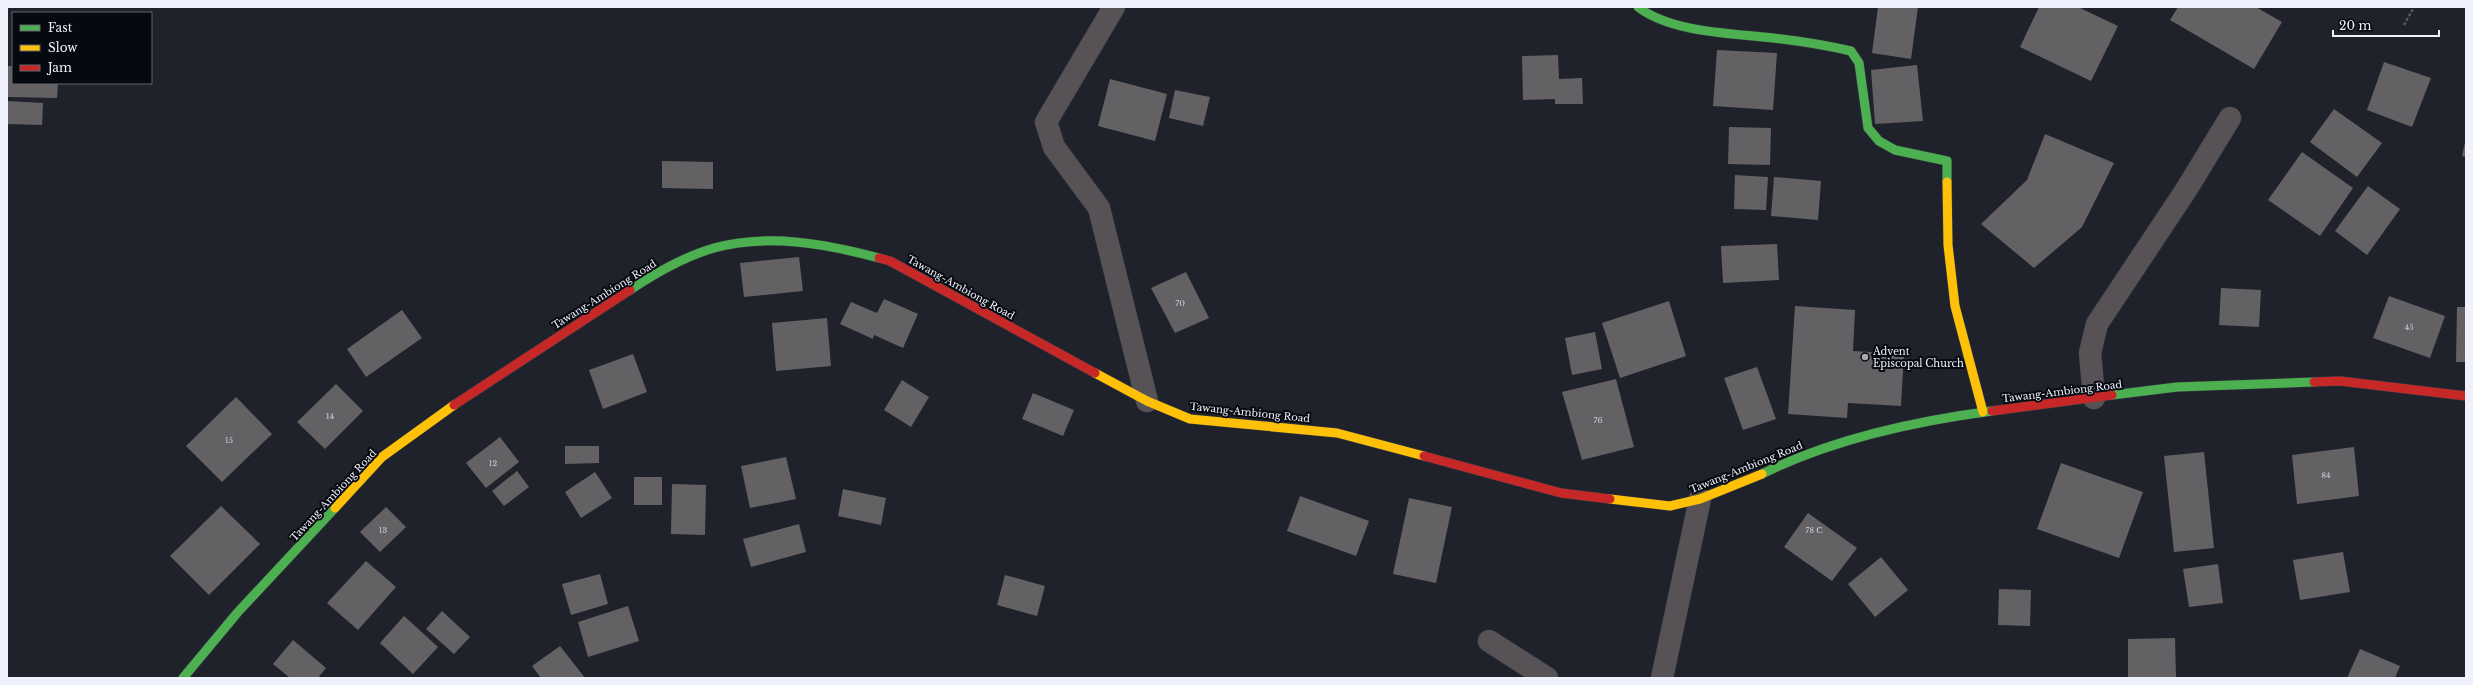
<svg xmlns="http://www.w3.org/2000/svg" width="2473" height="685" viewBox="0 0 2473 685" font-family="'Libre Baskerville',serif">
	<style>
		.building { fill: #646164 }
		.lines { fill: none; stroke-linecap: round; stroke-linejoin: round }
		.street-casing { stroke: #393c42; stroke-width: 23 }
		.fast-casing { stroke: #393c42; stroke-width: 10 }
		.slow-casing { stroke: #393c42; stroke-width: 10 }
		.jam-casing { stroke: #393c42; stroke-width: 10 }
		.path { stroke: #5a585c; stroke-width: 2.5; stroke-dasharray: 3 2; stroke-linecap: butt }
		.street { stroke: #575256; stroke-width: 22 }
		.fast { stroke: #4caf50; stroke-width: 9 }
		.slow { stroke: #ffc107; stroke-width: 9 }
		.jam { stroke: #c62828; stroke-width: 9 }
		.poi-dot { fill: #a6a9b3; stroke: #070910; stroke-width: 1.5 }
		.labels { text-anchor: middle; stroke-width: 4; stroke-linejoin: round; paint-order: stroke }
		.number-label { font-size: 8px; fill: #ccced7 }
		.street-label { font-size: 10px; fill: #eff2fd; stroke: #070910 }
		.poi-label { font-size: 10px; fill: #eff2fd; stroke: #070910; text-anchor: start }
	</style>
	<rect width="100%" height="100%" fill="#1f222a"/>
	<!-- building -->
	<g class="building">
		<polygon points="1878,7 1918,7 1911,59 1872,53"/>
		<polygon points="2039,7 2078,7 2118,26 2091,81 2020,47"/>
		<polygon points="2178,7 2256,7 2282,22 2254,69 2170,20"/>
		<polygon points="1717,50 1777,53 1773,110 1713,106"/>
		<polygon points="1558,55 1559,79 1582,78 1583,104 1555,104 1555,99 1523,100 1522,56"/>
		<polygon points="2384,62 2431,78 2412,127 2367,110"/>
		<polygon points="1917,65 1923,121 1875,124 1871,70"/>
		<polygon points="7,66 13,66 13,83 58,83 57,98 7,97"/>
		<polygon points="1110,79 1167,94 1155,141 1098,126"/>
		<polygon points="1175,90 1210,97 1203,126 1169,118"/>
		<polygon points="7,101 43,103 42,125 7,124"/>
		<polygon points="2334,109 2382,143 2357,177 2310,142"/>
		<polygon points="1729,127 1771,128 1770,165 1728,164"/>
		<polygon points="2045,134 2114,163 2082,227 2034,268 1981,224 2027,180"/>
		<polygon points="2465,142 2466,142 2466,157 2462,156"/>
		<polygon points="2302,152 2353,188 2320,236 2268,200"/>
		<polygon points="662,161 713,162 713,189 662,188"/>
		<polygon points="1735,175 1768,177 1766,210 1734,209"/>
		<polygon points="1774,177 1821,181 1818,220 1771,216"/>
		<polygon points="2368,186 2400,209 2367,255 2335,231"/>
		<polygon points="1777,244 1779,280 1723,283 1721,246"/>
		<polygon points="799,257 803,291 744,297 740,263"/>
		<polygon points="1186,272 1209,318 1175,333 1151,288"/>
		<polygon points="2221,288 2261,290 2259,327 2219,325"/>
		<polygon points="2389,296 2445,316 2430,358 2373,338"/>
		<polygon points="884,299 918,314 903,348 874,335 873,339 840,324 851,302 877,313"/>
		<polygon points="1669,301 1686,356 1620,378 1602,323"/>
		<polygon points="1795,306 1855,310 1853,351 1904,354 1901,406 1848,403 1847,418 1788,414"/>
		<polygon points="2457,307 2466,307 2466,362 2456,362"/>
		<polygon points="402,310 422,338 366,377 347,349"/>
		<polygon points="827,318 831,366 776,371 772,323"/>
		<polygon points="1595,332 1602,369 1572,375 1565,338"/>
		<polygon points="633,354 647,392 603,409 589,370"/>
		<polygon points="1757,367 1776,419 1743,430 1724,378"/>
		<polygon points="1616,379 1634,447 1582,460 1562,392"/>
		<polygon points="902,380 929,397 911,427 884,410"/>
		<polygon points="336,384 363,411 325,449 297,422"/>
		<polygon points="1033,393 1074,410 1063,436 1022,419"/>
		<polygon points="236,397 272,434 222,482 186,446"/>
		<polygon points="500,437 519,462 486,488 466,463"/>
		<polygon points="565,446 599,446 599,463 565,464"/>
		<polygon points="2354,447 2359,496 2297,504 2292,455"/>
		<polygon points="2204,452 2214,548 2174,552 2164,456"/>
		<polygon points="786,457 796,499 750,508 741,466"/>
		<polygon points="2061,463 2143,492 2119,558 2037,529"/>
		<polygon points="517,471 529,487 504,506 492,491"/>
		<polygon points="595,472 612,498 581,518 565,492"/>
		<rect x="634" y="477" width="28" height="28"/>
		<polygon points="672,484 706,485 705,535 671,534"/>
		<polygon points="843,489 886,498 881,525 838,516"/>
		<polygon points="1300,496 1369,521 1356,556 1287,531"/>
		<polygon points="1409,498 1452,507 1436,583 1393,574"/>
		<polygon points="221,506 260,544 209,595 170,556"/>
		<polygon points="386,507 406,527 380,552 360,532"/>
		<polygon points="1808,513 1857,548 1832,581 1784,547"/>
		<polygon points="799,524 806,552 751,567 743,539"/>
		<polygon points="2343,552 2350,592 2300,600 2293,560"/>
		<polygon points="1881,557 1908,590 1875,617 1848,584"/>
		<polygon points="366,561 396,587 358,630 327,603"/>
		<polygon points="2218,564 2223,603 2189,607 2183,569"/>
		<polygon points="600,574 608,604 571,615 562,584"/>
		<polygon points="1005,575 1045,586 1037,616 997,605"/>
		<polygon points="1999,589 2031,590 2030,626 1998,625"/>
		<polygon points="628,606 639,641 588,657 578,622"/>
		<polygon points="442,611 470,637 454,654 426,629"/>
		<polygon points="404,616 438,647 413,674 380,643"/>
		<polygon points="2175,638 2176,678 2128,678 2128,639"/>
		<polygon points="293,640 326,668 318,678 290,678 273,664"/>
		<polygon points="560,646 585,678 541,678 532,666"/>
		<polygon points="2360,649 2400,666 2395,678 2347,678"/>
	</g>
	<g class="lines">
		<defs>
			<g id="street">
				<polyline points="1114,7 1046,122 1054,147 1099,208 1147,401"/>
				<polyline points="2094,398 2090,353 2097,324 2186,190 2230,118"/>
				<polyline points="1489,641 1547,678"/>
				<polyline points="1662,678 1700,499"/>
			</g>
			<g id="fast">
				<path d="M1638 7C1672 33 1732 33 1773 38 1799 41 1825 45 1851 51L1859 63 1868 128 1879 141 1895 150 1947 161V182"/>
				<path d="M630 290C654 274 686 256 714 248 767 233 827 244 879 258"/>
				<polyline points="2112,395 2177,387 2314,382"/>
				<path d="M1762 474C1830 440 1916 421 1992 411"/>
				<polyline points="183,678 238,612 335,508"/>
			</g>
			<g id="slow">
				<polyline points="1947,182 1948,245 1955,306 1983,412"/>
				<polyline points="1095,373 1147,401 1190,419 1337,433 1424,456"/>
				<polyline points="1610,499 1670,506 1700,499 1762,474"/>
				<polyline points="335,508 382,457 454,405"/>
			</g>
			<g id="jam">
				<polyline points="879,258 890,261 1095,373"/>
				<polyline points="2314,382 2340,381 2466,396"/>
				<polyline points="454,405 630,290"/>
				<polyline points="1992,411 2112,395"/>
				<polyline points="1424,456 1561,493 1610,499"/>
			</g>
		</defs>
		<!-- street casing -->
		<use href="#street" class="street-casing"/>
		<!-- fast casing -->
		<use href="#fast" class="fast-casing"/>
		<!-- slow casing -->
		<use href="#slow" class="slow-casing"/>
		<!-- jam casing -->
		<use href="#jam" class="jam-casing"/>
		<!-- path -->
		<polyline class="path" points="2404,25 2414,7"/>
		<!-- street -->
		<use href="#street" class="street"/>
		<!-- fast -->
		<use href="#fast" class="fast"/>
		<!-- slow -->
		<use href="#slow" class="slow"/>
		<!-- jam -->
		<use href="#jam" class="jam"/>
	</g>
	<!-- markers -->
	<circle class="poi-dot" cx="1865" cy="357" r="4"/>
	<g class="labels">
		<!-- number labels -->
		<g class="number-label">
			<text x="1180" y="306">70</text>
			<text x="2409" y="330">45</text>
			<text x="330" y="419">14</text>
			<text x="1598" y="423">76</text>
			<text x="229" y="443">15</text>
			<text x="493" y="466">12</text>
			<text x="2326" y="478">84</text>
			<text x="383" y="533">13</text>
			<text x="1814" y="533">78 C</text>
		</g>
		<!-- street labels -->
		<g class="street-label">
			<text transform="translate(961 287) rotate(29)" y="4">Tawang-Ambiong Road</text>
			<text transform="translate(604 294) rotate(-32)" y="4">Tawang-Ambiong Road</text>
			<text transform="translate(2062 391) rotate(-7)" y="4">Tawang-Ambiong Road</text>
			<text transform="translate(1250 412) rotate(6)" y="4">Tawang-Ambiong Road</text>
			<text transform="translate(1746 467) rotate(-22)" y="4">Tawang-Ambiong Road</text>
			<text transform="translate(333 495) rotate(-47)" y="4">Tawang-Ambiong Road</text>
		</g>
		<!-- poi labels -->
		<g class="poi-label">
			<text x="1873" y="355">Advent<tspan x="1873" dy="12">Episcopal Church</tspan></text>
		</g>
	</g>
	<!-- border -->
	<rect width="2473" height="685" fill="none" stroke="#eff2fd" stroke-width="16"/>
	<!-- legend -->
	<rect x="12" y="12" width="140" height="72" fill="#070910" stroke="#64666f"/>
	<rect x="20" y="25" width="20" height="6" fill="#4caf50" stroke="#64666f"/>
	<text x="48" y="32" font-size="12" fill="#eff2fd">Fast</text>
	<rect x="20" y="45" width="20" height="6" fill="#ffc107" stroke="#64666f"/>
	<text x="48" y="52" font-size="12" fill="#eff2fd">Slow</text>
	<rect x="20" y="65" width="20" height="6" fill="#c62828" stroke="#64666f"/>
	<text x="48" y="72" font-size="12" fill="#eff2fd">Jam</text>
	<!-- scale -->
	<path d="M2333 30v6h106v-6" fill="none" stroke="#eff2fd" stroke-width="2"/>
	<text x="2339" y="30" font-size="12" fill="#eff2fd" stroke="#070910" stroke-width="3" paint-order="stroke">20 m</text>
</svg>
